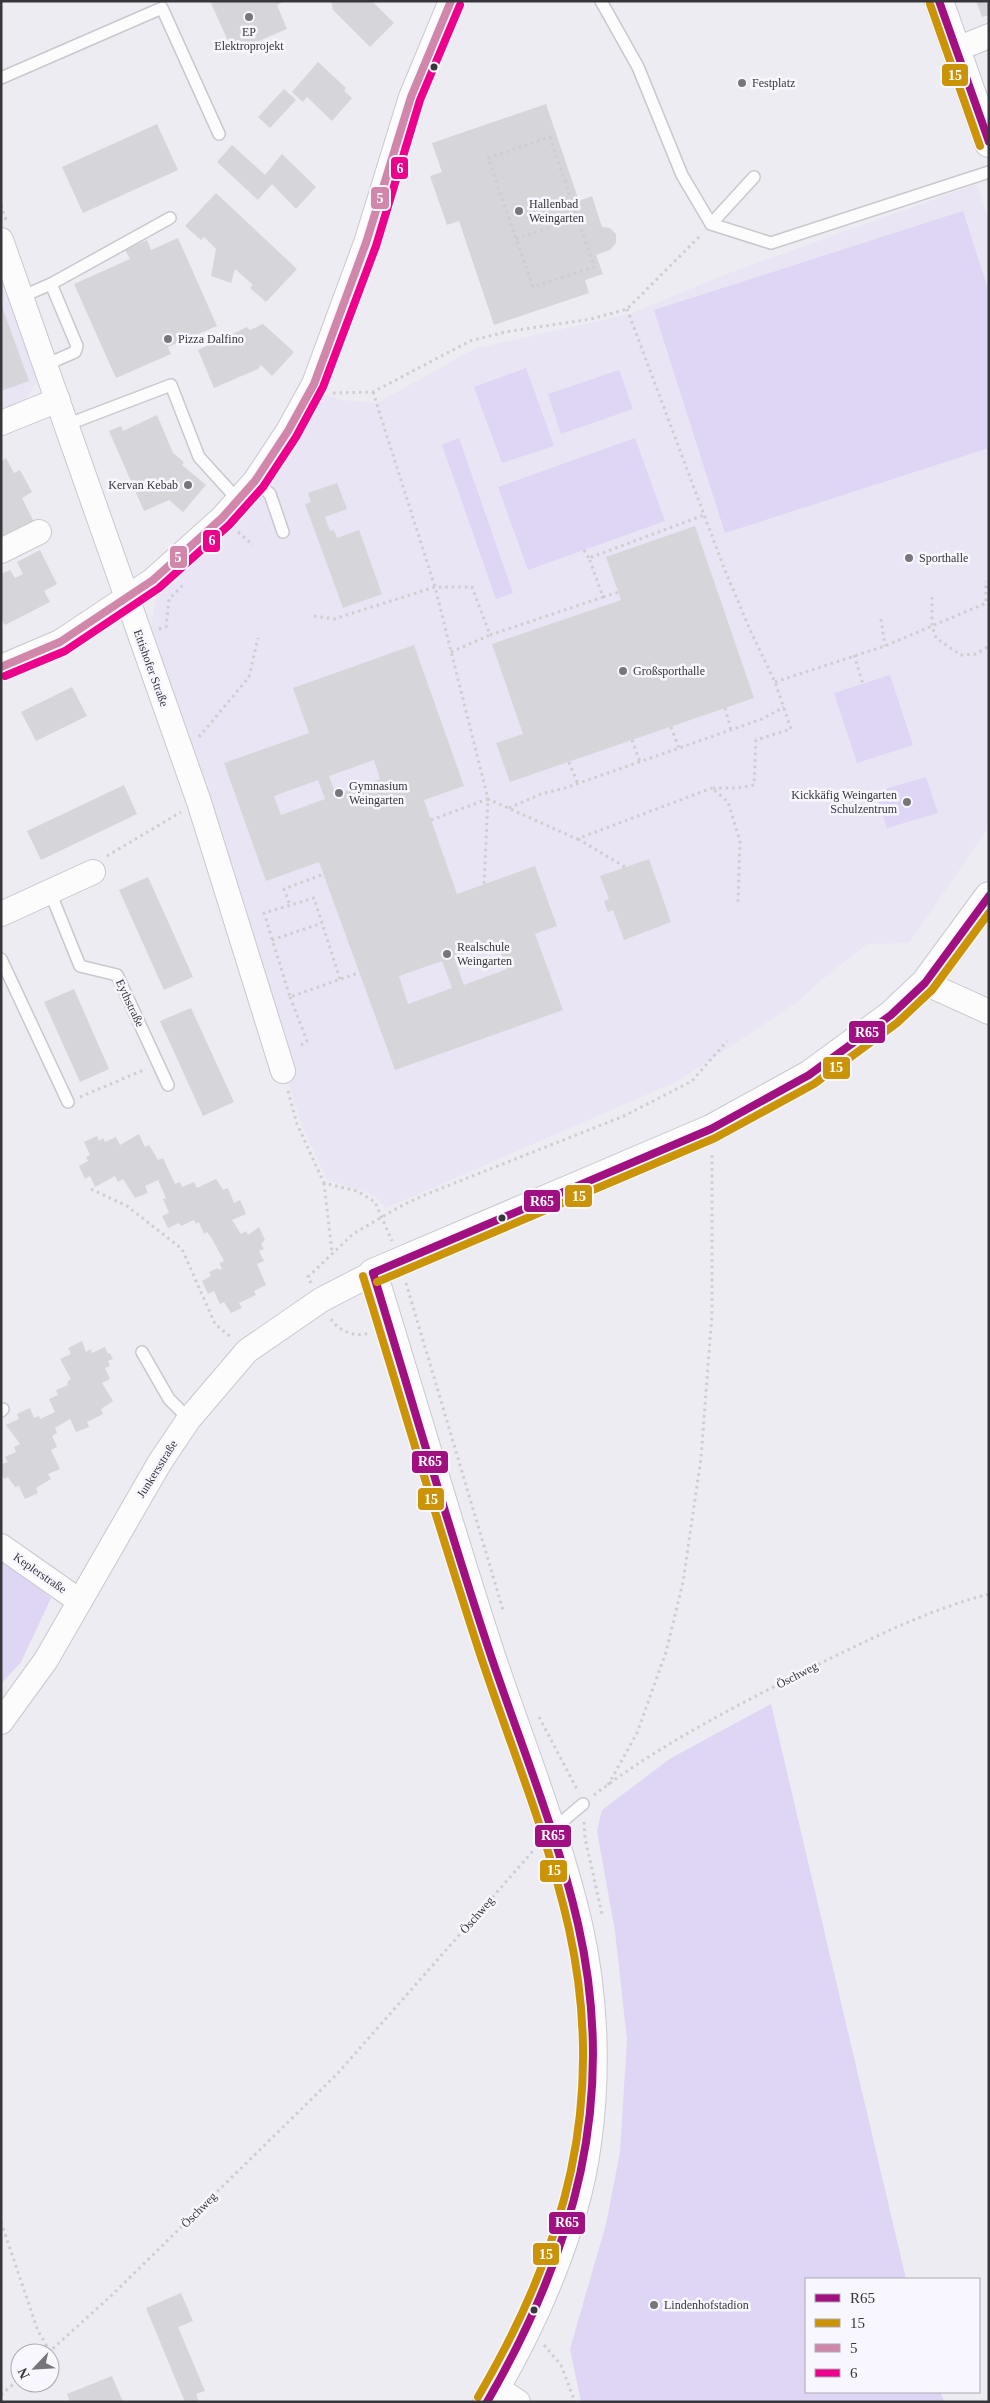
<svg xmlns="http://www.w3.org/2000/svg" width="990" height="2403" viewBox="0 0 990 2403" font-family="'Times New Roman',serif">
	<style>
		.built { fill: #e9e5f4 }
		.green { fill: #dfd5f5 }
		.building { fill: #d6d5da; fill-rule: evenodd }
		.lines { fill: none; stroke-linecap: round; stroke-linejoin: round }
		.lane-casing { stroke: #c9c8cd; stroke-width: 14 }
		.street-casing { stroke: #c9c8cd; stroke-width: 26 }
		.secondary-casing { stroke: #c9c8cd; stroke-width: 30 }
		.path { stroke: #cecdd0; stroke-width: 3; stroke-dasharray: 2.5 4; stroke-linecap: butt }
		.lane { stroke: #fcfcfd; stroke-width: 11 }
		.street { stroke: #fcfcfd; stroke-width: 24 }
		.secondary { stroke: #fcfcfd; stroke-width: 28 }
		.bus-1-casing { stroke: #f8f6ff; stroke-width: 11 }
		.bus-2-casing { stroke: #f8f6ff; stroke-width: 11 }
		.bus-3-casing { stroke: #f8f6ff; stroke-width: 11 }
		.bus-4-casing { stroke: #f8f6ff; stroke-width: 11 }
		.bus-1 { stroke: #a01080; stroke-width: 8 }
		.bus-2 { stroke: #cb9306; stroke-width: 8 }
		.bus-3 { stroke: #d187aa; stroke-width: 8 }
		.bus-4 { stroke: #ec008c; stroke-width: 8 }
		.poi-dot { fill: #77767b; stroke: #f8f6ff; stroke-width: 2 }
		.bus-dot { fill: #37363b; stroke: #f8f6ff; stroke-width: 2 }
		.labels { text-anchor: middle; stroke-width: 5; stroke-linejoin: round; paint-order: stroke }
		.poi-label { font-size: 12px; fill: #37363b; stroke: #f8f6ff; text-anchor: start }
		.street-label { font-size: 12px; fill: #37363b; stroke: #f8f6ff }
		.line-badge { stroke: #f8f6ff; stroke-width: 2 }
		.badge-label { font-size: 14px; text-anchor: middle; font-weight: bold; fill: #fff }
	</style>
	<rect width="100%" height="100%" fill="#edecf2"/>
	<!-- built -->
	<g class="built">
		<polygon points="977,184 989,223 989,827 909,943 867,944 819,982 799,1001 678,1081 386,1208 374,1196 361,1190 327,1180 302,1126 148,641 157,594 222,530 317,392 341,400 377,403 474,349 629,314 729,273"/>
		<polygon points="1,270 38,379 27,398 1,411"/>
	</g>
	<!-- green -->
	<g class="green">
		<polygon points="963,211 989,292 989,448 725,533 654,310"/>
		<polygon points="526,368 554,446 502,463 474,387"/>
		<polygon points="619,370 633,409 561,434 548,394"/>
		<polygon points="459,438 513,593 496,599 442,445"/>
		<polygon points="635,438 665,521 528,570 498,487"/>
		<polygon points="890,675 913,745 857,763 834,693"/>
		<polygon points="926,777 938,813 887,828 875,792"/>
		<polygon points="1,1559 51,1598 21,1662 1,1684"/>
		<polygon points="771,1704 906,2279 806,2279 806,2392 941,2392 944,2402 581,2402 570,2349 606,2224 620,2152 627,2040 615,1931 597,1831 602,1810 671,1758"/>
	</g>
	<!-- building -->
	<g class="building">
		<polygon points="210,1 285,1 277,5 287,29 233,52"/>
		<polygon points="331,1 372,1 394,23 370,47 333,10"/>
		<polygon points="976,1 989,1 989,15 982,17"/>
		<polygon points="318,62 346,88 344,91 352,98 332,121 307,97 303,102 292,92"/>
		<polygon points="284,89 296,100 270,128 258,117"/>
		<polygon points="546,104 579,201 592,196 602,227 610,228 616,234 616,243 610,250 596,255 603,274 585,280 589,293 494,325 459,221 447,225 430,176 442,172 432,143"/>
		<polygon points="157,124 178,170 83,213 62,167"/>
		<polygon points="232,145 265,175 282,154 316,187 296,209 272,184 258,200 217,162"/>
		<polygon points="216,193 297,269 266,302 250,288 253,285 235,269 231,283 211,276 216,249 204,237 201,240 185,226"/>
		<polygon points="178,238 217,326 168,347 171,354 116,378 74,284 130,259 125,250 147,240 151,250"/>
		<polygon points="1,304 29,381 1,391"/>
		<polygon points="263,324 294,352 272,376 261,365 258,369 214,388 198,350 247,327 250,330"/>
		<polygon points="157,415 173,453 184,462 182,465 206,485 183,512 169,500 144,511 109,431 121,426 123,431"/>
		<polygon points="6,458 14,473 20,470 32,492 22,498 34,522 4,538 1,532 1,461"/>
		<polygon points="337,483 347,509 325,517 330,531 334,530 337,538 359,530 382,594 343,608 305,504 311,502 308,493"/>
		<polygon points="695,526 754,698 510,782 496,743 523,734 492,644 621,600 606,557"/>
		<polygon points="40,550 57,584 44,591 50,602 5,625 1,618 1,574 10,570 15,578 23,574 17,562"/>
		<path d="M414 645 464 786 424 800 457 894 535 866 557 926 535 934 563 1010 395 1070 319 862 266 881 224 763 309 733 293 688ZM374 760 380 779 336 795 329 776ZM318 780 325 799 281 815 274 796ZM497 942 507 969 464 985 454 957ZM442 961 452 988 408 1004 399 976Z"/>
		<polygon points="72,687 87,716 36,741 21,712"/>
		<polygon points="124,785 137,814 41,860 27,831"/>
		<polygon points="649,859 671,922 624,940 613,910 608,912 604,901 609,899 600,876"/>
		<polygon points="148,877 193,977 164,990 119,890"/>
		<polygon points="74,989 109,1069 80,1082 44,1002"/>
		<polygon points="191,1008 234,1102 203,1116 160,1021"/>
		<polygon points="139,1134 145,1147 149,1145 158,1160 163,1158 175,1184 180,1182 182,1187 194,1182 197,1188 216,1179 223,1190 228,1188 234,1203 240,1200 246,1214 232,1220 241,1234 246,1231 248,1235 259,1227 265,1240 261,1244 264,1249 259,1251 264,1261 257,1264 266,1285 254,1291 256,1295 239,1303 242,1308 231,1313 224,1302 220,1304 214,1291 208,1294 202,1281 211,1276 209,1272 218,1268 219,1270 222,1269 219,1263 224,1261 211,1237 207,1232 204,1234 199,1222 196,1224 194,1220 181,1226 179,1223 168,1228 162,1216 169,1213 163,1199 166,1198 158,1180 145,1186 148,1193 135,1198 123,1179 118,1182 115,1176 95,1187 90,1176 85,1179 79,1166 88,1161 86,1157 90,1155 84,1142 97,1136 99,1141 103,1138 105,1142 116,1137 120,1145"/>
		<polygon points="82,1341 86,1352 91,1349 92,1353 105,1347 108,1354 110,1353 113,1359 108,1361 110,1366 105,1368 110,1379 102,1383 113,1401 101,1409 103,1414 87,1422 89,1427 76,1432 70,1419 55,1428 57,1433 52,1436 57,1447 51,1450 60,1469 48,1474 51,1479 36,1488 38,1493 25,1499 19,1486 15,1487 8,1477 4,1479 1,1473 1,1464 8,1462 5,1457 16,1452 14,1447 20,1444 6,1425 19,1419 17,1414 30,1408 34,1418 39,1416 40,1419 55,1412 49,1399 58,1395 56,1390 68,1385 67,1382 71,1379 60,1359 71,1354 68,1348"/>
		<polygon points="181,2293 193,2321 178,2327 205,2391 196,2394 199,2402 185,2402 146,2308"/>
		<polygon points="112,2376 123,2402 70,2402 67,2394"/>
	</g>
	<g class="lines">
		<defs>
			<g id="lane">
				<polyline points="601,1 638,67 682,175 711,224 771,243 989,172"/>
				<polyline points="1,78 162,8 219,134"/>
				<polyline points="711,224 754,177"/>
				<polyline points="21,297 51,284 170,218"/>
				<polyline points="45,365 75,352 77,346 51,284"/>
				<polyline points="66,425 171,385 199,457 238,500"/>
				<polyline points="255,481 270,494 283,532"/>
				<polyline points="50,892 80,966 117,975 168,1085"/>
				<polyline points="1,959 68,1102"/>
				<polyline points="142,1352 169,1399 189,1419"/>
				<polyline points="1,1411 3,1409"/>
				<polyline points="552,1830 583,1804"/>
			</g>
			<g id="street">
				<polyline points="957,49 989,36"/>
				<polyline points="1,240 199,802 283,1071"/>
				<polyline points="1,423 58,400"/>
				<polyline points="1,551 39,532"/>
				<polyline points="1,667 60,642 153,580 222,518 255,481 288,431 314,384 366,243 411,97 451,1"/>
				<polyline points="1,914 93,872"/>
				<polyline points="925,983 989,1012"/>
				<polyline points="1,1546 78,1600"/>
				<polyline points="1,1722 46,1660 160,1462 189,1419 247,1351 321,1300 373,1273"/>
				<polyline points="496,2387 518,2402"/>
			</g>
			<g id="secondary">
				<polyline points="939,1 989,143"/>
				<path d="M487 2402C532 2328 576 2229 587 2143 597 2072 594 1994 578 1924 556 1831 520 1743 490 1653 449 1527 412 1399 373 1273L711 1129 809 1075 891 1015 925 983 989 896"/>
			</g>
		</defs>
		<!-- lane casing -->
		<use href="#lane" class="lane-casing"/>
		<!-- street casing -->
		<use href="#street" class="street-casing"/>
		<!-- secondary casing -->
		<use href="#secondary" class="secondary-casing"/>
		<!-- path -->
		<g class="path">
			<polygon points="550,137 594,267 533,287 488,158"/>
			<polyline points="1,205 6,220"/>
			<polyline points="516,239 577,218"/>
			<polyline points="627,309 724,568 751,632 775,682 791,729 756,740 754,785 737,788 712,788 728,802 740,841 738,903"/>
			<polyline points="373,392 435,587 488,799 577,839 712,788"/>
			<polyline points="333,393 373,392 470,341 505,332 591,319 627,309 702,234"/>
			<polyline points="238,532 253,545"/>
			<polyline points="584,550 589,558"/>
			<polyline points="603,597 619,592"/>
			<polyline points="932,597 932,626 936,638 961,655 976,654 989,646"/>
			<polyline points="314,616 334,619 435,587 472,587 490,635 603,597 589,558 704,515"/>
			<polyline points="881,619 885,646"/>
			<polyline points="159,629 166,627 169,599 184,584"/>
			<polyline points="451,652 490,635"/>
			<polyline points="854,655 863,684"/>
			<polyline points="775,682 885,646 986,603 986,581"/>
			<polyline points="725,708 731,730"/>
			<polyline points="671,727 679,748"/>
			<polyline points="199,737 249,677 258,638"/>
			<polyline points="632,740 640,762"/>
			<polyline points="569,762 578,784"/>
			<polyline points="509,808 541,794 565,788 762,719 784,707"/>
			<polyline points="431,820 488,799 484,884"/>
			<polyline points="578,839 625,867"/>
			<polyline points="107,856 181,812"/>
			<polyline points="289,903 284,889 324,874"/>
			<polyline points="272,940 322,923"/>
			<polyline points="340,979 314,898 264,913 290,997 355,974 359,972"/>
			<polyline points="290,997 307,1041 298,1047"/>
			<polyline points="288,1091 297,1124 324,1183 357,1191 375,1202 392,1241"/>
			<polyline points="80,1097 146,1069"/>
			<polyline points="324,1183 332,1252"/>
			<polyline points="91,1189 127,1206 182,1249 215,1324 232,1338"/>
			<polyline points="311,1283 308,1277 353,1234 399,1207 422,1196 624,1116 692,1081 727,1041"/>
			<polyline points="406,1283 503,1610"/>
			<path d="M331 1319C338 1331 356 1338 369 1333"/>
			<polyline points="539,1717 578,1791"/>
			<polyline points="608,1785 637,1733 666,1652 683,1582 701,1458 712,1314 712,1154"/>
			<path d="M594 1795C659 1745 734 1707 807 1670 866 1641 924 1611 989 1594"/>
			<polyline points="584,1822 585,1838 602,1914"/>
			<polyline points="1,2222 38,2331 50,2351"/>
			<polyline points="544,2345 561,2365 575,2402"/>
			<polyline points="48,2353 113,2294 338,2073 533,1851"/>
			<polyline points="1,2395 20,2378"/>
		</g>
		<!-- lane -->
		<use href="#lane" class="lane"/>
		<!-- street -->
		<use href="#street" class="street"/>
		<!-- secondary -->
		<use href="#secondary" class="secondary"/>
		<defs>
			<g id="bus-1">
				<polyline points="939,1 989,142"/>
				<path d="M373 1273C412 1400 448 1527 490 1653 520 1743 557 1832 578 1924 618 2100 575 2250 487 2402"/>
				<polyline points="373,1273 711,1129 809,1075 891,1015 925,983 989,896"/>
			</g>
			<g id="bus-2">
				<polyline points="930,4 980,146"/>
				<path d="M363 1276C402 1402 439 1529 480 1654 510 1745 548 1835 569 1929 607 2102 566 2247 478 2397"/>
				<polyline points="377,1282 715,1138 814,1084 897,1023 932,990 989,913"/>
			</g>
			<polyline id="bus-3" points="1,667 60,642 153,580 222,518 255,481 288,431 314,384 366,243 411,97 451,1"/>
			<polyline id="bus-4" points="5,676 65,651 159,588 229,525 263,487 296,437 323,387 376,246 420,100 460,5"/>
		</defs>
		<!-- bus-1 casing -->
		<use href="#bus-1" class="bus-1-casing"/>
		<!-- bus-2 casing -->
		<use href="#bus-2" class="bus-2-casing"/>
		<!-- bus-3 casing -->
		<use href="#bus-3" class="bus-3-casing"/>
		<!-- bus-4 casing -->
		<use href="#bus-4" class="bus-4-casing"/>
		<!-- bus-1 -->
		<use href="#bus-1" class="bus-1"/>
		<!-- bus-2 -->
		<use href="#bus-2" class="bus-2"/>
		<!-- bus-3 -->
		<use href="#bus-3" class="bus-3"/>
		<!-- bus-4 -->
		<use href="#bus-4" class="bus-4"/>
	</g>
	<!-- markers -->
	<g class="poi-dot">
		<circle cx="249" cy="17" r="5"/>
		<circle cx="742" cy="83" r="5"/>
		<circle cx="519" cy="211" r="5"/>
		<circle cx="168" cy="339" r="5"/>
		<circle cx="188" cy="485" r="5"/>
		<circle cx="909" cy="558" r="5"/>
		<circle cx="623" cy="671" r="5"/>
		<circle cx="339" cy="793" r="5"/>
		<circle cx="907" cy="802" r="5"/>
		<circle cx="447" cy="954" r="5"/>
		<circle cx="654" cy="2305" r="5"/>
	</g>
	<g class="bus-dot">
		<circle cx="434" cy="67" r="4.5"/>
		<circle cx="502" cy="1218" r="4.5"/>
		<circle cx="534" cy="2310" r="4.5"/>
	</g>
	<g class="labels">
		<!-- poi labels -->
		<g class="poi-label">
			<text x="249" y="36" text-anchor="middle">EP<tspan x="249" dy="14">Elektroprojekt</tspan></text>
			<text x="752" y="87">Festplatz</text>
			<text x="529" y="208">Hallenbad<tspan x="529" dy="14">Weingarten</tspan></text>
			<text x="178" y="343">Pizza Dalfino</text>
			<text x="178" y="489" text-anchor="end">Kervan Kebab</text>
			<text x="919" y="562">Sporthalle</text>
			<text x="633" y="675">Großsporthalle</text>
			<text x="349" y="790">Gymnasium<tspan x="349" dy="14">Weingarten</tspan></text>
			<text x="897" y="799" text-anchor="end">Kickkäfig Weingarten<tspan x="897" dy="14">Schulzentrum</tspan></text>
			<text x="457" y="951">Realschule<tspan x="457" dy="14">Weingarten</tspan></text>
			<text x="664" y="2309">Lindenhofstadion</text>
		</g>
		<!-- street labels -->
		<g class="street-label">
			<text transform="translate(151 668) rotate(70)" y="4">Ettishofer Straße</text>
			<text transform="translate(130 1003) rotate(65)" y="4">Eythstraße</text>
			<text transform="translate(157 1469) rotate(-58)" y="4">Junkersstraße</text>
			<text transform="translate(40 1573) rotate(35)" y="4">Keplerstraße</text>
			<text transform="translate(797 1675) rotate(-27)" y="4">Öschweg</text>
			<text transform="translate(477 1915) rotate(-49)" y="4">Öschweg</text>
			<text transform="translate(199 2210) rotate(-45)" y="4">Öschweg</text>
		</g>
	</g>
	<g class="line-badge">
		<rect x="941" y="63" width="28" height="24" rx="5" fill="#cb9306"/>
		<rect x="390" y="156" width="19" height="24" rx="5" fill="#ec008c"/>
		<rect x="370" y="186" width="20" height="24" rx="5" fill="#d187aa"/>
		<rect x="202" y="529" width="19" height="24" rx="5" fill="#ec008c"/>
		<rect x="169" y="545" width="19" height="24" rx="5" fill="#d187aa"/>
		<rect x="848" y="1020" width="38" height="24" rx="5" fill="#a01080"/>
		<rect x="822" y="1056" width="29" height="24" rx="5" fill="#cb9306"/>
		<rect x="564" y="1184" width="29" height="24" rx="5" fill="#cb9306"/>
		<rect x="523" y="1189" width="38" height="24" rx="5" fill="#a01080"/>
		<rect x="411" y="1450" width="38" height="24" rx="5" fill="#a01080"/>
		<rect x="417" y="1487" width="28" height="24" rx="5" fill="#cb9306"/>
		<rect x="534" y="1824" width="38" height="24" rx="5" fill="#a01080"/>
		<rect x="539" y="1859" width="29" height="24" rx="5" fill="#cb9306"/>
		<rect x="548" y="2211" width="38" height="24" rx="5" fill="#a01080"/>
		<rect x="532" y="2242" width="28" height="24" rx="5" fill="#cb9306"/>
	</g>
	<g class="badge-label">
		<text x="955" y="80">15</text>
		<text x="400" y="173">6</text>
		<text x="380" y="203">5</text>
		<text x="212" y="545">6</text>
		<text x="178" y="562">5</text>
		<text x="867" y="1037">R65</text>
		<text x="836" y="1072">15</text>
		<text x="579" y="1201">15</text>
		<text x="542" y="1206">R65</text>
		<text x="430" y="1466">R65</text>
		<text x="431" y="1504">15</text>
		<text x="553" y="1840">R65</text>
		<text x="554" y="1875">15</text>
		<text x="567" y="2227">R65</text>
		<text x="546" y="2259">15</text>
	</g>
	<!-- border -->
	<rect width="990" height="2403" fill="none" stroke="#37363b" stroke-width="5"/>
	<!-- legend -->
	<rect x="805" y="2278" width="175" height="115" fill="#f8f6ff" stroke="#aba9b1"/>
	<rect x="815" y="2294" width="25" height="8" fill="#a01080" stroke="#aba9b1"/>
	<text x="850" y="2303" font-size="15" fill="#37363b">R65</text>
	<rect x="815" y="2319" width="25" height="8" fill="#cb9306" stroke="#aba9b1"/>
	<text x="850" y="2328" font-size="15" fill="#37363b">15</text>
	<rect x="815" y="2344" width="25" height="8" fill="#d187aa" stroke="#aba9b1"/>
	<text x="850" y="2353" font-size="15" fill="#37363b">5</text>
	<rect x="815" y="2369" width="25" height="8" fill="#ec008c" stroke="#aba9b1"/>
	<text x="850" y="2378" font-size="15" fill="#37363b">6</text>
	<!-- north arrow -->
	<g transform="translate(35 2368) rotate(245)"><circle r="24" fill="#f8f6ff" stroke="#aba9b1"/>
	<path d="M0-4L9 19L0 12L-9 19Z" fill="#77767b"/>
	<text y="-8" font-size="14" font-weight="bold" text-anchor="middle" fill="#37363b">N</text>
	</g>
</svg>
